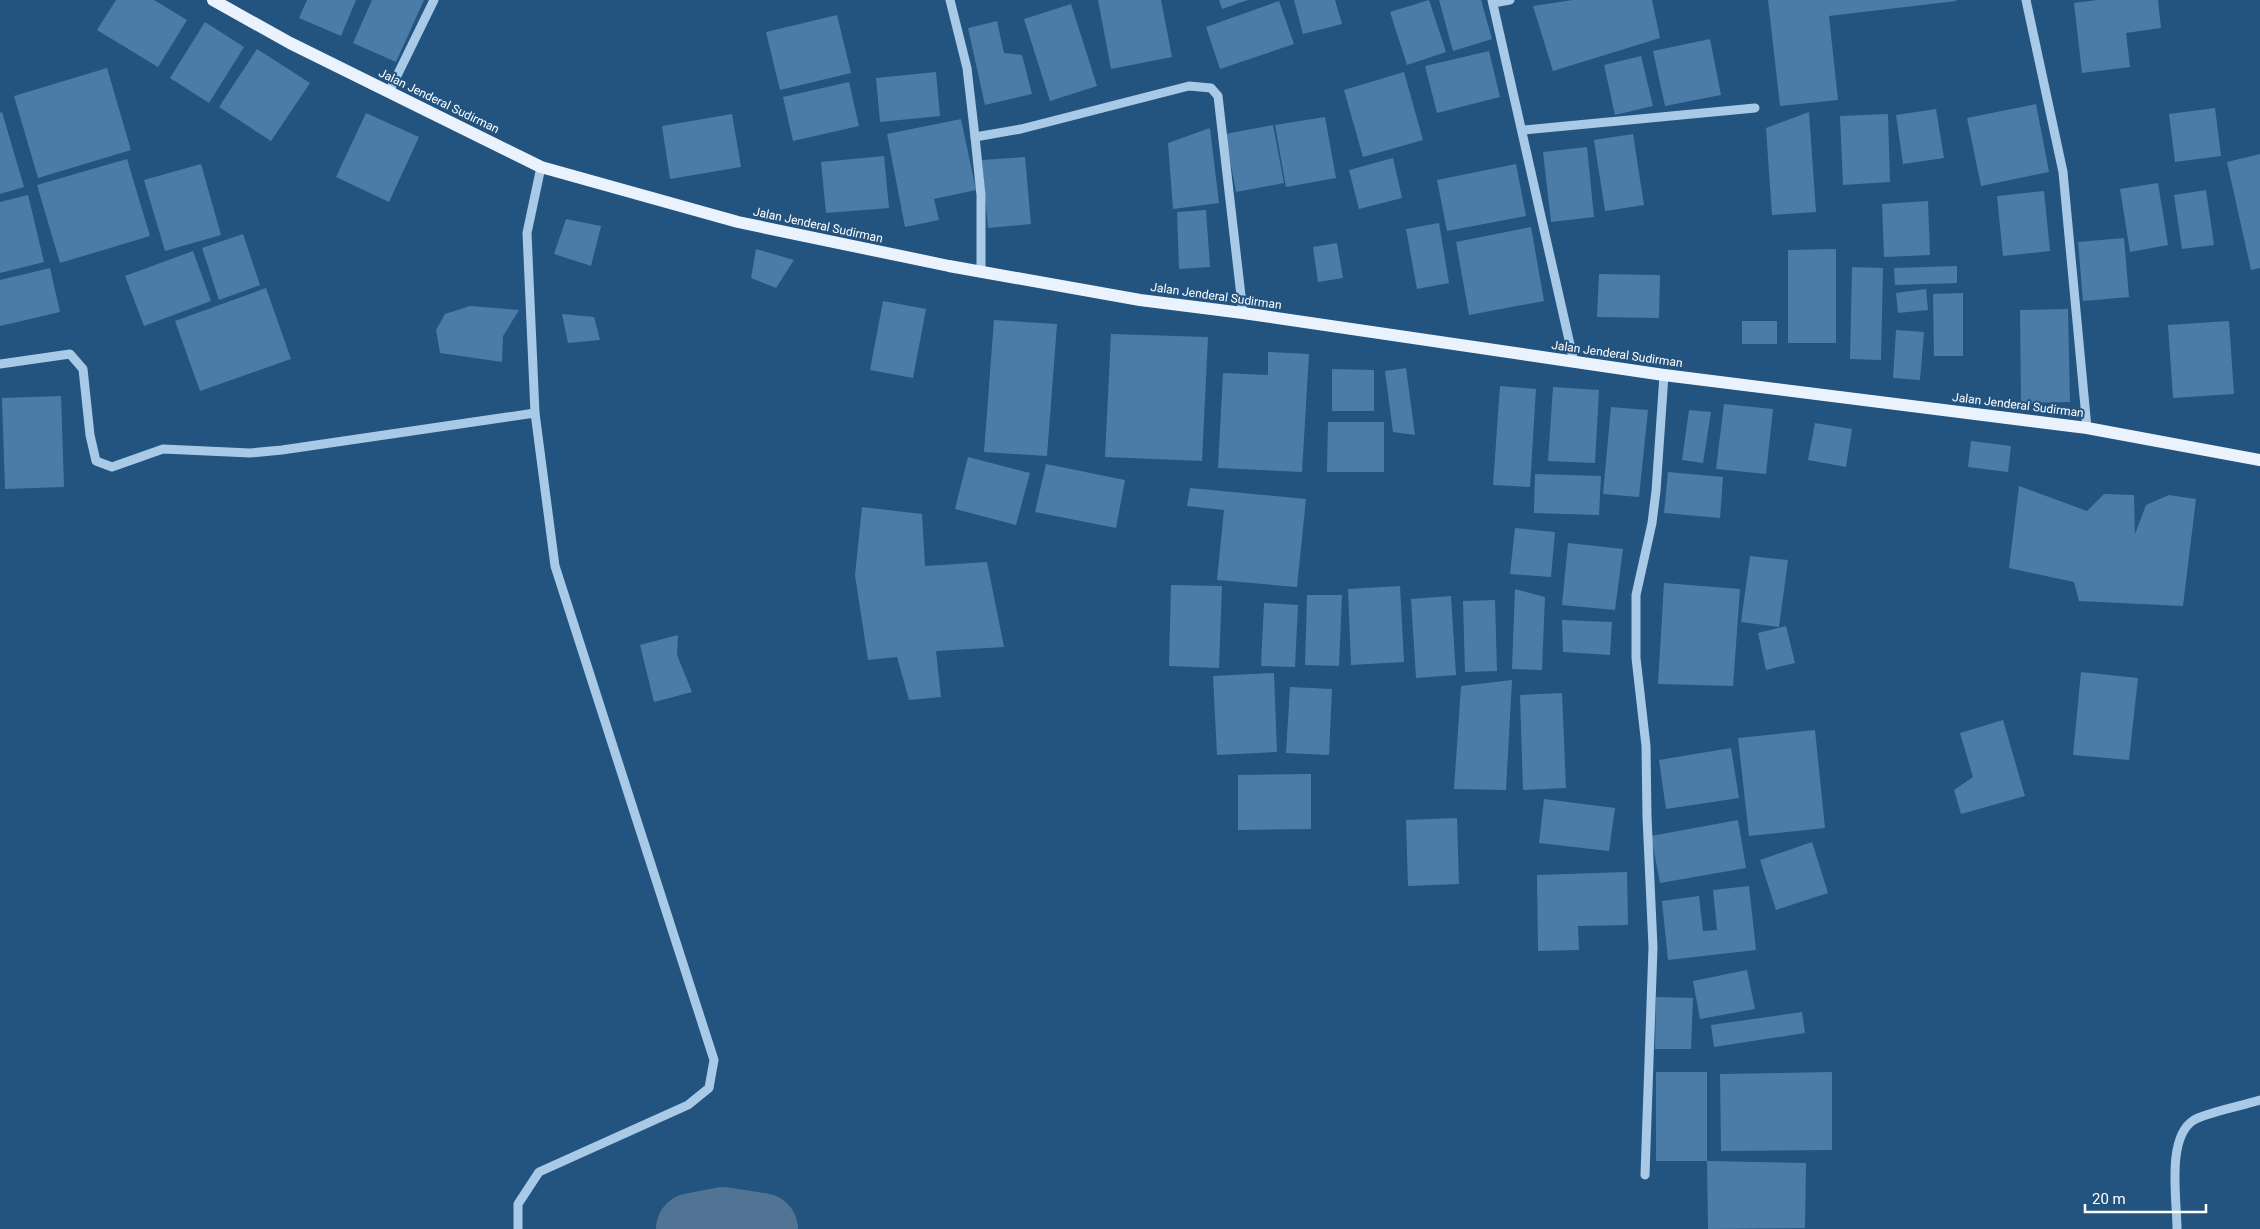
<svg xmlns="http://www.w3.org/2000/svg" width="2260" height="1229" viewBox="0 0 2260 1229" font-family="Roboto,sans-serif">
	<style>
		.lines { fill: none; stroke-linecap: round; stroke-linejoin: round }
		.river { stroke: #527494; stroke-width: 72 }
		.building { fill: #4b7ca8 }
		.minor { stroke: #a8cae6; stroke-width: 9 }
		.major { stroke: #eaf3fd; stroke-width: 12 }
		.labels { text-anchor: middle; stroke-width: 4; stroke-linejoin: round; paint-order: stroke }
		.street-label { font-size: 12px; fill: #fff; stroke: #23537f }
	</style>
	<rect width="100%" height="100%" fill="#23537f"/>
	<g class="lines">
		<!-- river -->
		<polyline class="river" points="692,1229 723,1223 762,1229"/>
	</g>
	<!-- building -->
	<g class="building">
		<polygon points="116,0 154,0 187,20 158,67 97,30"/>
		<polygon points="307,0 356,0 341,36 299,18"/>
		<polygon points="372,0 424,0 396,62 353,43"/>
		<polygon points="1098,0 1161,0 1172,57 1111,69"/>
		<polygon points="1219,0 1248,0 1222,9"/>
		<polygon points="1294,0 1335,0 1342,24 1303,34"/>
		<polygon points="1429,0 1446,52 1407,65 1390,12"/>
		<polygon points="1439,0 1481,0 1492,39 1453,51"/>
		<polygon points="1573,0 1652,0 1660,38 1553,71 1533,6"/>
		<polygon points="1768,0 1956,0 1956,1 1829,16 1838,100 1780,106"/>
		<polygon points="2097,0 2158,0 2161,28 2126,33 2130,67 2082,73 2074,3"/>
		<polygon points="1279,1 1294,44 1220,69 1206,27"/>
		<polygon points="1071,4 1097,86 1050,101 1024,19"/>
		<polygon points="837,15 851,73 780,90 766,32"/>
		<polygon points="997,21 1004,53 1022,55 1032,94 985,105 968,28"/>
		<polygon points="205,22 244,47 209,103 170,78"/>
		<polygon points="1710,39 1721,95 1665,106 1653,51"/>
		<polygon points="257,49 310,83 271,141 219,107"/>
		<polygon points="1489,51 1500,97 1437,113 1425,66"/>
		<polygon points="1641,56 1653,106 1615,115 1604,65"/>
		<polygon points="107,68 131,150 38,178 14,96"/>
		<polygon points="936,72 940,116 880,122 876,78"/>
		<polygon points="1404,72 1423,140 1363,157 1344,90"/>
		<polygon points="849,82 859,126 793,141 783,97"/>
		<polygon points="2036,104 2049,172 1981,186 1967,118"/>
		<polygon points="2215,108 2221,156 2175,162 2169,114"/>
		<polygon points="1936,109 1944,158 1903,164 1896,115"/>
		<polygon points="2,112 24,187 0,194 0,113"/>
		<polygon points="1809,112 1816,212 1772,215 1766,128"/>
		<polygon points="366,113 419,137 389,202 336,177"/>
		<polygon points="732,114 741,167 670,179 662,126"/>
		<polygon points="1888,114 1890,182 1843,185 1840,116"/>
		<polygon points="1325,117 1336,178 1286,187 1275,125"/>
		<polygon points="961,119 976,190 934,199 939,220 905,227 887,134"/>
		<polygon points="1273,125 1284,183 1236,192 1225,134"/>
		<polygon points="1210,128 1219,203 1173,209 1168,143"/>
		<polygon points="1633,134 1644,205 1605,211 1594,140"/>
		<polygon points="1587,147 1594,217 1551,222 1543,152"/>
		<polygon points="2260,154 2260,268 2251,270 2227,162"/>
		<polygon points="884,156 889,208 826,213 821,162"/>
		<polygon points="1025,157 1031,224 988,228 982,160"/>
		<polygon points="1393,158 1402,198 1359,209 1349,170"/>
		<polygon points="127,159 150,236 60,263 37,185"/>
		<polygon points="201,164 221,235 165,251 144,180"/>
		<polygon points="1516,164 1526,216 1447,231 1437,180"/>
		<polygon points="2158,183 2168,245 2130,252 2120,189"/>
		<polygon points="2206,190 2214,245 2182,249 2174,195"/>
		<polygon points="2044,191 2050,251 2003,256 1997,196"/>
		<polygon points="28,195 44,262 0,273 0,202"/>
		<polygon points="1928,201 1930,255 1884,257 1882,204"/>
		<polygon points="1206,210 1210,267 1179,269 1177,212"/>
		<polygon points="566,219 601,226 591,266 554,254"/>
		<polygon points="1439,223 1449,283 1417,289 1406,229"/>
		<polygon points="1531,227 1544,301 1469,315 1456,242"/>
		<polygon points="243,234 260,285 219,300 202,248"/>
		<polygon points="2124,238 2129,297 2083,301 2078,242"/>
		<polygon points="1337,243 1343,278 1318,282 1313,247"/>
		<polygon points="756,249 794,260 776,288 751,278"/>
		<polygon points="1836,249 1836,343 1788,343 1788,250"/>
		<polygon points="193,251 211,301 144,326 125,276"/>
		<polygon points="1957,266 1957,283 1895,285 1894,268"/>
		<polygon points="1852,267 1883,268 1881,360 1850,359"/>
		<polygon points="50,268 60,312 0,326 0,280"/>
		<polygon points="1599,274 1660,275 1659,318 1597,317"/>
		<polygon points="266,288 291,359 200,391 175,321"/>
		<polygon points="1926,289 1928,310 1898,313 1896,293"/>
		<polygon points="1963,293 1963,356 1934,356 1933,294"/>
		<polygon points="883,301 926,309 913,378 870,370"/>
		<polygon points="470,306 519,310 503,336 502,362 440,353 436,330 445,314"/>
		<polygon points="2068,309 2070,402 2021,403 2020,310"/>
		<polygon points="562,314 594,317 600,340 568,343"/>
		<polygon points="994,320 1057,324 1047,456 984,452"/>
		<rect x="1742" y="321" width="35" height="23"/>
		<polygon points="2229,321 2234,394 2173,398 2168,325"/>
		<polygon points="1896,330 1924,332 1920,380 1893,378"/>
		<polygon points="1111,334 1208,337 1202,461 1105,457"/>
		<polygon points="1268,352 1309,354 1302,472 1218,468 1223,373 1268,375"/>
		<polygon points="1406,368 1415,435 1393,432 1385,371"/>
		<polygon points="1332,369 1374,370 1374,411 1332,411"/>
		<polygon points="1500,386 1536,389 1530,487 1493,485"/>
		<polygon points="1553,387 1599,390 1595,463 1548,461"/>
		<polygon points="61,396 64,487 5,489 2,398"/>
		<polygon points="1724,404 1773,409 1766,474 1716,469"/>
		<polygon points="1611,407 1648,410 1639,497 1603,494"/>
		<polygon points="1689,410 1711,412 1703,463 1682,460"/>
		<polygon points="1328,422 1384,422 1384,472 1327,472"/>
		<polygon points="1815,423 1852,429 1846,467 1808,460"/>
		<polygon points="1971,441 2011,446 2008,472 1968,467"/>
		<polygon points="968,457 1030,473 1016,525 955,509"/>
		<polygon points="1046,464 1125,480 1116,528 1035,512"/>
		<polygon points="1668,472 1723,477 1720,518 1664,513"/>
		<polygon points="1535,474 1601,476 1599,515 1534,513"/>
		<polygon points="2019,486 2087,511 2104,494 2134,495 2135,534 2146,505 2169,495 2196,499 2183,606 2079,601 2074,582 2009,568"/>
		<polygon points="1190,488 1306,499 1297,587 1217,580 1224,510 1187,506"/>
		<polygon points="862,507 922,514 925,566 987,562 1004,647 936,651 941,697 909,700 897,657 868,660 855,575"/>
		<polygon points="1515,528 1555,532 1551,577 1510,574"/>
		<polygon points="1568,543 1623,549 1615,610 1562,605"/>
		<polygon points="1750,556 1788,560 1779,627 1741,622"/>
		<polygon points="1664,583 1740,589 1733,686 1658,684"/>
		<polygon points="1171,585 1222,586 1219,668 1169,666"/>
		<polygon points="1400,586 1404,662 1351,665 1348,589"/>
		<polygon points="1515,589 1545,597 1542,670 1512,669"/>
		<polygon points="1307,595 1342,595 1339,666 1305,665"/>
		<polygon points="1451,596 1456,675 1416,678 1411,599"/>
		<polygon points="1495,600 1497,671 1465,672 1463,601"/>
		<polygon points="1264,603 1298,605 1295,667 1261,666"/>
		<polygon points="1562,620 1612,622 1610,655 1563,652"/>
		<polygon points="1786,626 1795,663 1766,670 1758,633"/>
		<polygon points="678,635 677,655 692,692 654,702 640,645"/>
		<polygon points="2081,672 2138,678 2129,760 2073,755"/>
		<polygon points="1274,673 1277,752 1217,755 1213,676"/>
		<polygon points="1512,680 1506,790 1454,789 1461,686"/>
		<polygon points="1290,687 1332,689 1329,755 1286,753"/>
		<polygon points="1562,693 1566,788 1523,790 1520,695"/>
		<polygon points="2003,720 2025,796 1961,814 1954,790 1973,777 1960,733"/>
		<polygon points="1815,730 1825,828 1749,836 1738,738"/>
		<polygon points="1731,748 1739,798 1666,809 1659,760"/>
		<polygon points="1311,774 1311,829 1238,830 1238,775"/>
		<polygon points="1544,799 1615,808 1609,851 1539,843"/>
		<polygon points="1457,818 1459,884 1408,886 1406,820"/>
		<polygon points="1738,820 1746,868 1660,883 1651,836"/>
		<polygon points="1812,842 1828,893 1776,910 1760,860"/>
		<polygon points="1627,872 1628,925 1578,926 1579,950 1538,951 1537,875"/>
		<polygon points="1749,886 1756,950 1668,960 1662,901 1699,896 1703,931 1717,930 1713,890"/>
		<polygon points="1747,970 1755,1009 1700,1019 1693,981"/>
		<polygon points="1656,997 1693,998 1691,1049 1655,1049"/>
		<polygon points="1802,1012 1805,1033 1714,1047 1711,1025"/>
		<rect x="1656" y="1072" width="51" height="89"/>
		<polygon points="1832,1072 1832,1150 1721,1151 1720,1074"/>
		<polygon points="1707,1161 1806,1163 1805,1228 1708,1229"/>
	</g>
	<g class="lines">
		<!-- minor -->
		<g class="minor">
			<polyline points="950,0 967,68 975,137 981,195 981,272"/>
			<polyline points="1492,0 1574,362"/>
			<polyline points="2026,0 2063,172 2087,428"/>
			<polyline points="1493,3 1510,0"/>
			<polyline points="389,92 434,0"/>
			<polyline points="1523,130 1755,108"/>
			<polyline points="975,137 1021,129 1189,86 1211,88 1218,96 1243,313"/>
			<polyline points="0,364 70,354 83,369 90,435 96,461 112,467 163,449 250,453 282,450 535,413"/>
			<polyline points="1645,1175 1653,947 1647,817 1646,746 1636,658 1636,595 1652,523 1656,491 1664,375"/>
			<polyline points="518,1229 518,1204 539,1172 688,1105 709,1088 714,1060 555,566 535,413 527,233 541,167"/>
			<path d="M2177 1229C2177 1200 2166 1137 2194 1120 2204 1113 2245 1105 2260 1100"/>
		</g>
		<!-- major -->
		<polyline class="major" points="213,0 290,43 541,167 738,222 949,266 1140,300 1243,313 1664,375 2087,428 2260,460"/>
	</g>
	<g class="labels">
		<!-- street labels -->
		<g class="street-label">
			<text transform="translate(439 101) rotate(26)" y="4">Jalan Jenderal Sudirman</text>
			<text transform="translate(818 225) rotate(12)" y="4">Jalan Jenderal Sudirman</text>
			<text transform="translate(1216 296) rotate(8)" y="4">Jalan Jenderal Sudirman</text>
			<text transform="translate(1617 354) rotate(8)" y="4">Jalan Jenderal Sudirman</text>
			<text transform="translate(2018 405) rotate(7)" y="4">Jalan Jenderal Sudirman</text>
		</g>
	</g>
	<!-- scale -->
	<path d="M2085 1204v8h121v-8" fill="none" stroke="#ffffff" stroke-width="2.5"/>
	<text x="2092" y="1204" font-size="15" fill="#ffffff" stroke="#23537f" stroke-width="4" paint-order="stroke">20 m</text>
</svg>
